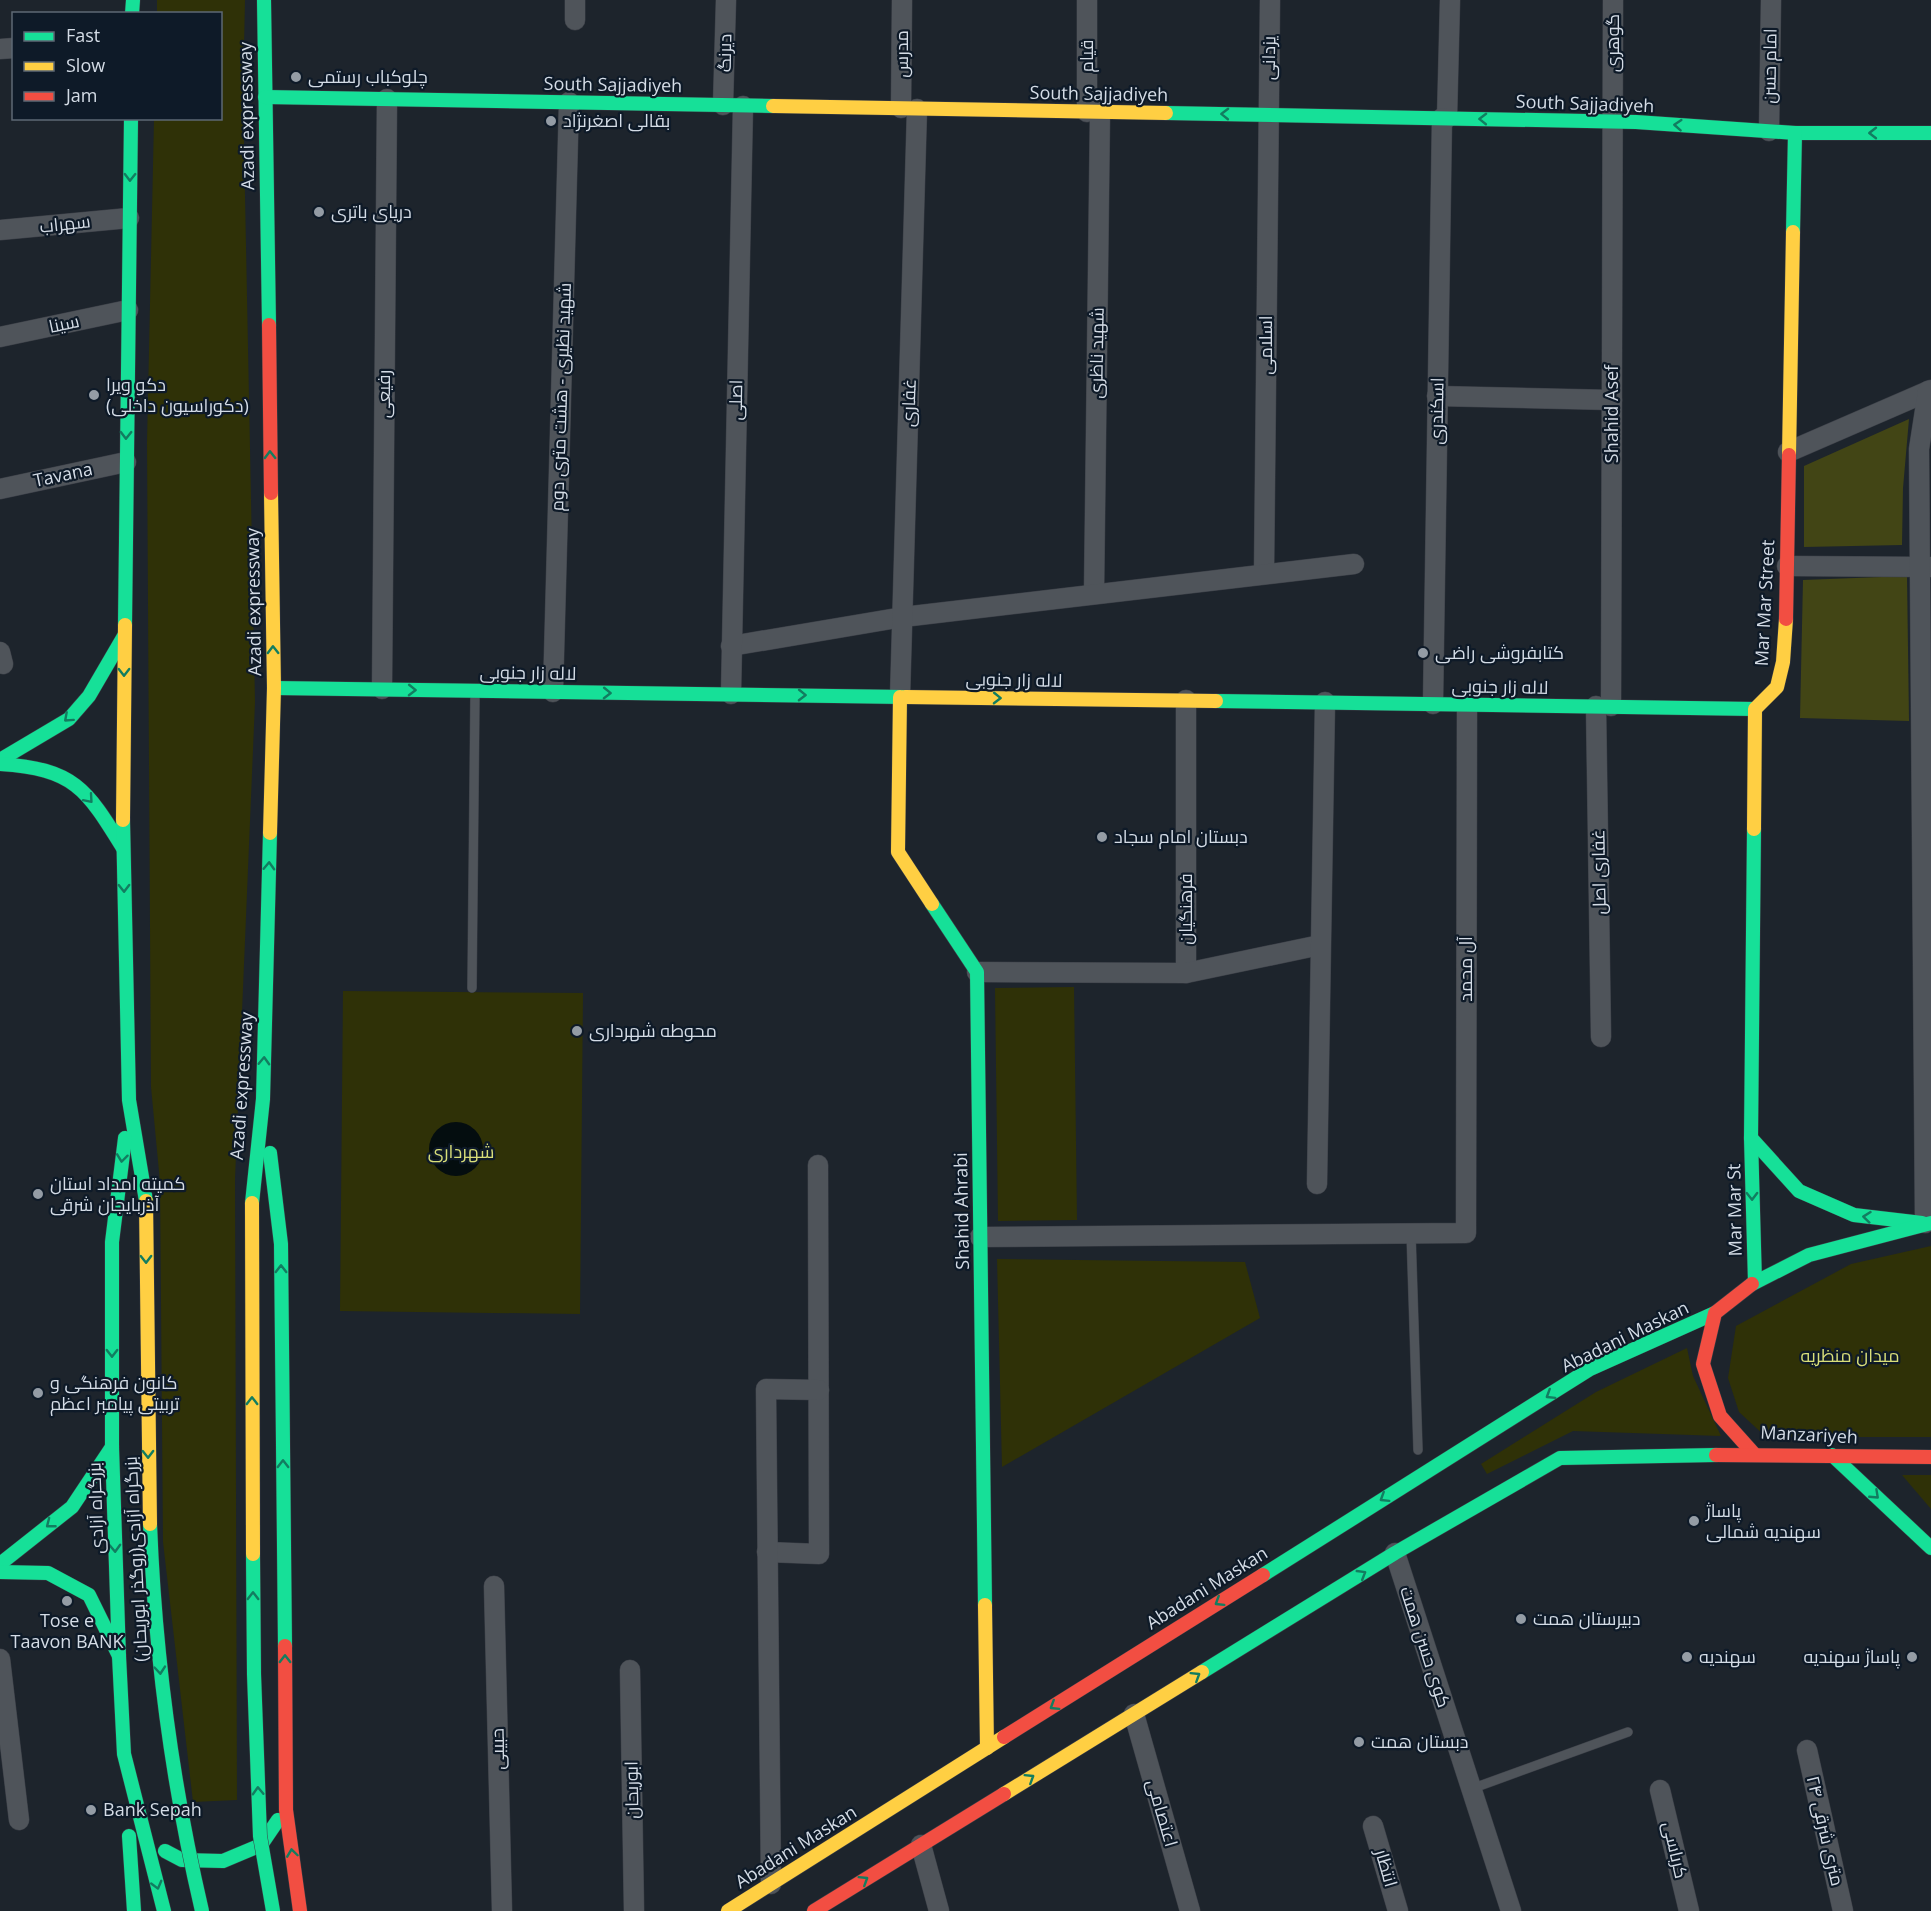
<svg xmlns="http://www.w3.org/2000/svg" width="1931" height="1911" viewBox="0 0 1931 1911" font-family="'Open Sans',Cairo,sans-serif">
	<style>
		.green { fill: #2f3107 }
		.forest { fill: #424515 }
		.water { fill: #040d0f }
		.lines { fill: none; stroke-linecap: round; stroke-linejoin: round }
		.lane-casing { stroke: #3a3e46; stroke-width: 10 }
		.street-casing { stroke: #3a3e46; stroke-width: 21 }
		.fast-casing { stroke: #3a3e46; stroke-width: 15 }
		.slow-casing { stroke: #3a3e46; stroke-width: 15 }
		.jam-casing { stroke: #3a3e46; stroke-width: 15 }
		.lane { stroke: #4f545a; stroke-width: 9 }
		.street { stroke: #4f545a; stroke-width: 20 }
		.fast { stroke: #16e098; stroke-width: 14 }
		.slow { stroke: #ffcf43; stroke-width: 14 }
		.jam { stroke: #f24e42; stroke-width: 14 }
		.fast-bridge-casing { stroke: #3a3e46; stroke-width: 15; stroke-linecap: butt }
		.slow-bridge-casing { stroke: #3a3e46; stroke-width: 15; stroke-linecap: butt }
		.fast-bridge { stroke: #16e098; stroke-width: 14 }
		.slow-bridge { stroke: #ffcf43; stroke-width: 14 }
		.oneway { stroke: #127d60 }
		.poi-dot { fill: #949ca5; stroke: #0e1a28; stroke-width: 2 }
		.labels { text-anchor: middle; stroke-width: 4.5; stroke-linejoin: round; paint-order: stroke }
		.street-label { font-size: 18px; fill: #d4dce6; stroke: #0e1a28 }
		.poi-label { font-size: 18px; fill: #d4dce6; stroke: #0e1a28; text-anchor: start }
		.park-label { font-size: 18px; fill: #d9df79; stroke: #0e1a28 }
	</style>
	<rect width="100%" height="100%" fill="#1d242c"/>
	<!-- green -->
	<g class="green">
		<polygon points="157,0 245,0 243,94 255,702 235,1179 237,1800 193,1802 163,1542 160,1182 151,1087 147,443 154,119 220,118 220,14 157,13"/>
		<polygon points="1074,987 1077,1220 998,1221 995,988"/>
		<polygon points="343,991 583,993 580,1314 340,1311"/>
		<polygon points="1931,1246 1931,1437 1766,1437 1739,1412 1728,1378 1736,1326 1851,1264"/>
		<polygon points="997,1259 1245,1262 1260,1318 1002,1467"/>
		<polygon points="1687,1348 1693,1376 1721,1436 1573,1431 1487,1474 1481,1464 1596,1392"/>
		<polygon points="1902,1475 1931,1475 1931,1509"/>
	</g>
	<!-- forest -->
	<g class="forest">
		<polygon points="1909,419 1903,488 1902,545 1804,547 1804,466"/>
		<polygon points="1907,576 1909,721 1800,718 1803,580"/>
	</g>
	<!-- water -->
	<circle class="water" cx="456" cy="1149" r="27"/>
	<g class="lines">
		<defs>
			<g id="lane">
				<polyline points="472,988 475,693"/>
				<polyline points="1411,1233 1418,1450"/>
				<polyline points="1471,1789 1628,1732"/>
			</g>
			<g id="street">
				<polyline points="575,20 575,0"/>
				<polyline points="0,49 14,48"/>
				<polyline points="723,105 726,0"/>
				<polyline points="901,108 902,0"/>
				<polyline points="1087,112 1087,0"/>
				<polyline points="1447,118 1450,0"/>
				<polyline points="1769,131 1771,0"/>
				<polyline points="0,230 129,218"/>
				<polyline points="0,337 128,310"/>
				<polyline points="1437,396 1612,400"/>
				<polyline points="1788,452 1931,390"/>
				<polyline points="0,489 126,462"/>
				<polyline points="1787,566 1931,567"/>
				<polyline points="1264,574 1270,0"/>
				<polyline points="1094,594 1100,112"/>
				<polyline points="731,646 903,617 1354,564"/>
				<polyline points="0,652 3,664"/>
				<polyline points="382,689 387,99"/>
				<polyline points="553,692 569,102"/>
				<polyline points="731,694 743,106"/>
				<polyline points="900,697 917,109"/>
				<polyline points="1186,700 1186,973"/>
				<polyline points="1433,704 1442,118"/>
				<polyline points="1596,706 1601,1037"/>
				<polyline points="1611,706 1613,0"/>
				<polyline points="977,972 1186,973 1320,945"/>
				<polyline points="1317,1184 1325,702"/>
				<polyline points="1925,1223 1919,449 1928,391"/>
				<polyline points="980,1237 1466,1233 1467,704"/>
				<polyline points="767,1552 819,1554 818,1165"/>
				<polyline points="1395,1553 1511,1911"/>
				<polyline points="494,1586 502,1911"/>
				<polyline points="0,1659 19,1820"/>
				<polyline points="630,1670 634,1911"/>
				<polyline points="1134,1714 1190,1911"/>
				<polyline points="1807,1750 1843,1911"/>
				<polyline points="1660,1790 1689,1911"/>
				<polyline points="1373,1826 1398,1911"/>
				<polyline points="921,1845 939,1911"/>
				<polyline points="771,1884 766,1389 819,1390"/>
			</g>
			<g id="fast">
				<polyline points="264,0 269,325"/>
				<polyline points="132,14 133,0"/>
				<polyline points="265,97 773,106"/>
				<polyline points="1166,113 1636,122 1795,133 1931,133"/>
				<polyline points="1793,232 1795,133"/>
				<polyline points="125,625 131,118"/>
				<polyline points="274,688 905,697"/>
				<polyline points="1216,701 1755,709"/>
				<polyline points="0,760 69,719 89,696 124,636"/>
				<path d="M0 764C74 769 86 788 123 848"/>
				<polyline points="123,820 129,1100 146,1201"/>
				<polyline points="1754,829 1751,1138 1755,1282"/>
				<polyline points="932,904 977,972 985,1605"/>
				<polyline points="125,1138 112,1242 112,1447 119,1656 124,1754 164,1911"/>
				<polyline points="1751,1138 1799,1191 1854,1215 1922,1223"/>
				<polyline points="270,1153 281,1244 285,1646"/>
				<polyline points="252,1203 263,1099 270,833"/>
				<polyline points="1752,1284 1809,1255 1931,1223"/>
				<polyline points="1832,1455 1931,1548"/>
				<polyline points="0,1564 72,1507 112,1447"/>
				<polyline points="0,1572 48,1573 89,1595 119,1656"/>
				<polyline points="1263,1575 1590,1369 1715,1313"/>
				<polyline points="1202,1672 1395,1553 1560,1458 1716,1455"/>
				<polyline points="129,1836 134,1911"/>
				<polyline points="165,1851 182,1860 223,1861 261,1845 278,1820"/>
			</g>
			<g id="slow">
				<polyline points="773,106 1166,113"/>
				<polyline points="1789,455 1793,232"/>
				<polyline points="900,697 898,852 932,904"/>
				<polyline points="905,697 1216,701"/>
				<polyline points="123,820 125,625"/>
				<polyline points="1754,829 1755,709 1777,687 1783,662 1786,619"/>
				<polyline points="270,833 274,688 271,493"/>
				<polyline points="985,1605 987,1748"/>
				<polyline points="1004,1794 1202,1672"/>
				<polyline points="728,1911 1004,1737"/>
			</g>
			<g id="jam">
				<polyline points="269,325 271,493"/>
				<polyline points="1786,619 1789,455"/>
				<polyline points="1752,1284 1715,1313 1703,1364 1720,1416 1754,1454"/>
				<polyline points="1716,1455 1931,1457"/>
				<polyline points="285,1646 286,1810 300,1911"/>
				<polyline points="1004,1737 1263,1575"/>
				<polyline points="814,1911 1004,1794"/>
			</g>
		</defs>
		<!-- lane casing -->
		<use href="#lane" class="lane-casing"/>
		<!-- street casing -->
		<use href="#street" class="street-casing"/>
		<!-- fast casing -->
		<use href="#fast" class="fast-casing"/>
		<!-- slow casing -->
		<use href="#slow" class="slow-casing"/>
		<!-- jam casing -->
		<use href="#jam" class="jam-casing"/>
		<!-- lane -->
		<use href="#lane" class="lane"/>
		<!-- street -->
		<use href="#street" class="street"/>
		<!-- fast -->
		<use href="#fast" class="fast"/>
		<!-- slow -->
		<use href="#slow" class="slow"/>
		<!-- jam -->
		<use href="#jam" class="jam"/>
		<defs>
			<g id="fast-bridge">
				<path d="M150 1524C155 1655 172 1783 202 1911"/>
				<polyline points="253,1554 254,1674 260,1836 273,1911"/>
			</g>
			<g id="slow-bridge">
				<polyline points="146,1201 150,1524"/>
				<polyline points="252,1203 253,1554"/>
			</g>
		</defs>
		<!-- fast-bridge casing -->
		<use href="#fast-bridge" class="fast-bridge-casing"/>
		<!-- slow-bridge casing -->
		<use href="#slow-bridge" class="slow-bridge-casing"/>
		<!-- fast-bridge -->
		<use href="#fast-bridge" class="fast-bridge"/>
		<!-- slow-bridge -->
		<use href="#slow-bridge" class="slow-bridge"/>
	</g>
	<!-- one-way arrows -->
	<defs><path id="oneway-chevron" d="M-2-3.5L2.5 0L-2 3.5" fill="none" stroke-width="1.6" stroke-linecap="round" stroke-linejoin="round" transform="scale(1.5)"/></defs>
	<g class="oneway">
		<use href="#oneway-chevron" transform="translate(1225 114) rotate(-179)"/>
		<use href="#oneway-chevron" transform="translate(1483 119) rotate(-179)"/>
		<use href="#oneway-chevron" transform="translate(1678 125) rotate(-176)"/>
		<use href="#oneway-chevron" transform="translate(1873 133) rotate(-180)"/>
		<use href="#oneway-chevron" transform="translate(130 177) rotate(91)"/>
		<use href="#oneway-chevron" transform="translate(126 435) rotate(91)"/>
		<use href="#oneway-chevron" transform="translate(270 455) rotate(-91)"/>
		<use href="#oneway-chevron" transform="translate(273 650) rotate(-91)"/>
		<use href="#oneway-chevron" transform="translate(124 672) rotate(90)"/>
		<use href="#oneway-chevron" transform="translate(412 690) rotate(1)"/>
		<use href="#oneway-chevron" transform="translate(607 693) rotate(1)"/>
		<use href="#oneway-chevron" transform="translate(802 695) rotate(1)"/>
		<use href="#oneway-chevron" transform="translate(997 698) rotate(1)"/>
		<use href="#oneway-chevron" transform="translate(68 718) rotate(138)"/>
		<use href="#oneway-chevron" transform="translate(89 799) rotate(49)"/>
		<use href="#oneway-chevron" transform="translate(269 866) rotate(-88)"/>
		<use href="#oneway-chevron" transform="translate(124 888) rotate(89)"/>
		<use href="#oneway-chevron" transform="translate(264 1061) rotate(-88)"/>
		<use href="#oneway-chevron" transform="translate(122 1158) rotate(97)"/>
		<use href="#oneway-chevron" transform="translate(1752 1196) rotate(89)"/>
		<use href="#oneway-chevron" transform="translate(1867 1217) rotate(-174)"/>
		<use href="#oneway-chevron" transform="translate(146 1259) rotate(89)"/>
		<use href="#oneway-chevron" transform="translate(281 1269) rotate(-90)"/>
		<use href="#oneway-chevron" transform="translate(112 1353) rotate(90)"/>
		<use href="#oneway-chevron" transform="translate(1550 1395) rotate(148)"/>
		<use href="#oneway-chevron" transform="translate(252 1401) rotate(-90)"/>
		<use href="#oneway-chevron" transform="translate(148 1454) rotate(89)"/>
		<use href="#oneway-chevron" transform="translate(283 1464) rotate(-90)"/>
		<use href="#oneway-chevron" transform="translate(1875 1495) rotate(43)"/>
		<use href="#oneway-chevron" transform="translate(1384 1498) rotate(148)"/>
		<use href="#oneway-chevron" transform="translate(50 1524) rotate(142)"/>
		<use href="#oneway-chevron" transform="translate(115 1548) rotate(88)"/>
		<use href="#oneway-chevron" transform="translate(1362 1574) rotate(-31)"/>
		<use href="#oneway-chevron" transform="translate(253 1596) rotate(-90)"/>
		<use href="#oneway-chevron" transform="translate(1219 1602) rotate(148)"/>
		<use href="#oneway-chevron" transform="translate(285 1659) rotate(-90)"/>
		<use href="#oneway-chevron" transform="translate(160 1670) rotate(85)"/>
		<use href="#oneway-chevron" transform="translate(1196 1676) rotate(-32)"/>
		<use href="#oneway-chevron" transform="translate(1054 1706) rotate(148)"/>
		<use href="#oneway-chevron" transform="translate(1030 1778) rotate(-32)"/>
		<use href="#oneway-chevron" transform="translate(258 1791) rotate(-92)"/>
		<use href="#oneway-chevron" transform="translate(292 1853) rotate(-98)"/>
		<use href="#oneway-chevron" transform="translate(864 1880) rotate(-32)"/>
		<use href="#oneway-chevron" transform="translate(157 1885) rotate(75)"/>
	</g>
	<!-- markers -->
	<g class="poi-dot">
		<circle cx="296" cy="77" r="6"/>
		<circle cx="551" cy="121" r="6"/>
		<circle cx="319" cy="212" r="6"/>
		<circle cx="94" cy="395" r="6"/>
		<circle cx="1423" cy="653" r="6"/>
		<circle cx="1102" cy="837" r="6"/>
		<circle cx="577" cy="1031" r="6"/>
		<circle cx="38" cy="1194" r="6"/>
		<circle cx="38" cy="1393" r="6"/>
		<circle cx="1694" cy="1521" r="6"/>
		<circle cx="67" cy="1601" r="6"/>
		<circle cx="1521" cy="1619" r="6"/>
		<circle cx="1687" cy="1657" r="6"/>
		<circle cx="1912" cy="1657" r="6"/>
		<circle cx="1359" cy="1742" r="6"/>
		<circle cx="91" cy="1810" r="6"/>
	</g>
	<g class="labels">
		<!-- street labels -->
		<g class="street-label">
			<text transform="translate(1613 43) rotate(-90)" y="6">گوهری</text>
			<text transform="translate(725 53) rotate(-89)" y="6">دیرنگ</text>
			<text transform="translate(902 54) rotate(-90)" y="6">مدرس</text>
			<text transform="translate(1087 56) rotate(-90)" y="6">قیام</text>
			<text transform="translate(1269 58) rotate(-89)" y="6">یزدانی</text>
			<text transform="translate(1770 66) rotate(-89)" y="6">امام حسن</text>
			<text transform="translate(613 85) rotate(1)" y="6">South Sajjadiyeh</text>
			<text transform="translate(1099 94) rotate(1)" y="6">South Sajjadiyeh</text>
			<text transform="translate(1585 104) rotate(2)" y="6">South Sajjadiyeh</text>
			<text transform="translate(247 116) rotate(-91)" y="6">Azadi expressway</text>
			<text transform="translate(65 224) rotate(-6)" y="6">سهراب</text>
			<text transform="translate(64 324) rotate(-12)" y="6">سینا</text>
			<text transform="translate(1266 345) rotate(-90)" y="6">اسلامی</text>
			<text transform="translate(1097 353) rotate(-89)" y="6">شهید ناظری</text>
			<text transform="translate(384 394) rotate(-90)" y="6">رفیعی</text>
			<text transform="translate(561 397) rotate(-88)" y="6">شهید نظیری - هشت متری دوم</text>
			<text transform="translate(736 400) rotate(-89)" y="6">اصلی</text>
			<text transform="translate(909 403) rotate(-88)" y="6">غفاری</text>
			<text transform="translate(1437 411) rotate(-89)" y="6">اسکندری</text>
			<text transform="translate(1612 414) rotate(-90)" y="6">Shahid Asef</text>
			<text transform="translate(63 475) rotate(-12)" y="6">Tavana</text>
			<text transform="translate(254 602) rotate(-91)" y="6">Azadi expressway</text>
			<text transform="translate(1765 603) rotate(-87)" y="6">Mar Mar Street</text>
			<text transform="translate(528 673) rotate(1)" y="6">لاله زار جنوبی</text>
			<text transform="translate(1014 680) rotate(1)" y="6">لاله زار جنوبی</text>
			<text transform="translate(1500 687) rotate(1)" y="6">لاله زار جنوبی</text>
			<text transform="translate(1599 872) rotate(-91)" y="6">غفاری اصل</text>
			<text transform="translate(1186 909) rotate(-90)" y="6">فرهنگیان</text>
			<text transform="translate(1466 969) rotate(-90)" y="6">آل محمد</text>
			<text transform="translate(242 1086) rotate(-86)" y="6">Azadi expressway</text>
			<text transform="translate(1735 1210) rotate(-91)" y="6">Mar Mar St</text>
			<text transform="translate(962 1211) rotate(-91)" y="6">Shahid Ahrabi</text>
			<text transform="translate(1625 1337) rotate(-26)" y="6">Abadani Maskan</text>
			<text transform="translate(1809 1435) rotate(3)" y="6">Manzariyeh</text>
			<text transform="translate(96 1508) rotate(-92)" y="6">بزرگراه آزادی</text>
			<text transform="translate(136 1559) rotate(-93)" y="6">بزرگراه آزادی(روگذر ابوریحان)</text>
			<text transform="translate(1207 1588) rotate(-32)" y="6">Abadani Maskan</text>
			<text transform="translate(1425 1647) rotate(72)" y="6">کوی حسن همت</text>
			<text transform="translate(498 1749) rotate(-91)" y="6">حبیبی</text>
			<text transform="translate(632 1790) rotate(-91)" y="6">ابوریحان</text>
			<text transform="translate(1162 1813) rotate(74)" y="6">اعتصامی</text>
			<text transform="translate(1825 1831) rotate(77)" y="6">۲۴ متری شرقی</text>
			<text transform="translate(796 1847) rotate(-32)" y="6">Abadani Maskan</text>
			<text transform="translate(1675 1850) rotate(77)" y="6">کرباسی</text>
			<text transform="translate(1386 1868) rotate(74)" y="6">انتظار</text>
		</g>
		<!-- poi labels -->
		<g class="poi-label">
			<text x="308" y="83">چلوکباب رستمی</text>
			<text x="563" y="127">بقالی اصغرنژاد</text>
			<text x="331" y="218">دریای باتری</text>
			<text x="106" y="391">دکو ویرا<tspan x="106" dy="21">(دکوراسیون داخلی)</tspan></text>
			<text x="1435" y="659">کتابفروشی راضی</text>
			<text x="1114" y="843">دبستان امام سجاد</text>
			<text x="589" y="1037">محوطه شهرداری</text>
			<text x="50" y="1190">کمیته امداد استان<tspan x="50" dy="21">آذربایجان شرقی</tspan></text>
			<text x="50" y="1389">کانون فرهنگی و<tspan x="50" dy="21">تربیتی پیامبر اعظم</tspan></text>
			<text x="1706" y="1517">پاساژ<tspan x="1706" dy="21">سهندیه شمالی</tspan></text>
			<text x="1533" y="1625">دبیرستان همت</text>
			<text x="67" y="1627" text-anchor="middle">Tose e<tspan x="67" dy="21">Taavon BANK</tspan></text>
			<text x="1699" y="1663">سهندیه</text>
			<text x="1900" y="1663" text-anchor="end">پاساژ سهندیه</text>
			<text x="1371" y="1748">دبستان همت</text>
			<text x="103" y="1816">Bank Sepah</text>
		</g>
		<!-- park labels -->
		<g class="park-label">
			<text x="461" y="1158">شهرداری</text>
			<text x="1850" y="1362">میدان منظریه</text>
		</g>
	</g>
	<!-- legend -->
	<rect x="12" y="12" width="210" height="108" fill="#0e1a28" stroke="#5d6874" stroke-width="1.5"/>
	<rect x="24" y="32" width="30" height="9" fill="#16e098" stroke="#5d6874" stroke-width="1.5"/>
	<text x="66" y="42" font-size="18" fill="#d4dce6">Fast</text>
	<rect x="24" y="62" width="30" height="9" fill="#ffcf43" stroke="#5d6874" stroke-width="1.5"/>
	<text x="66" y="72" font-size="18" fill="#d4dce6">Slow</text>
	<rect x="24" y="92" width="30" height="9" fill="#f24e42" stroke="#5d6874" stroke-width="1.5"/>
	<text x="66" y="102" font-size="18" fill="#d4dce6">Jam</text>
</svg>
